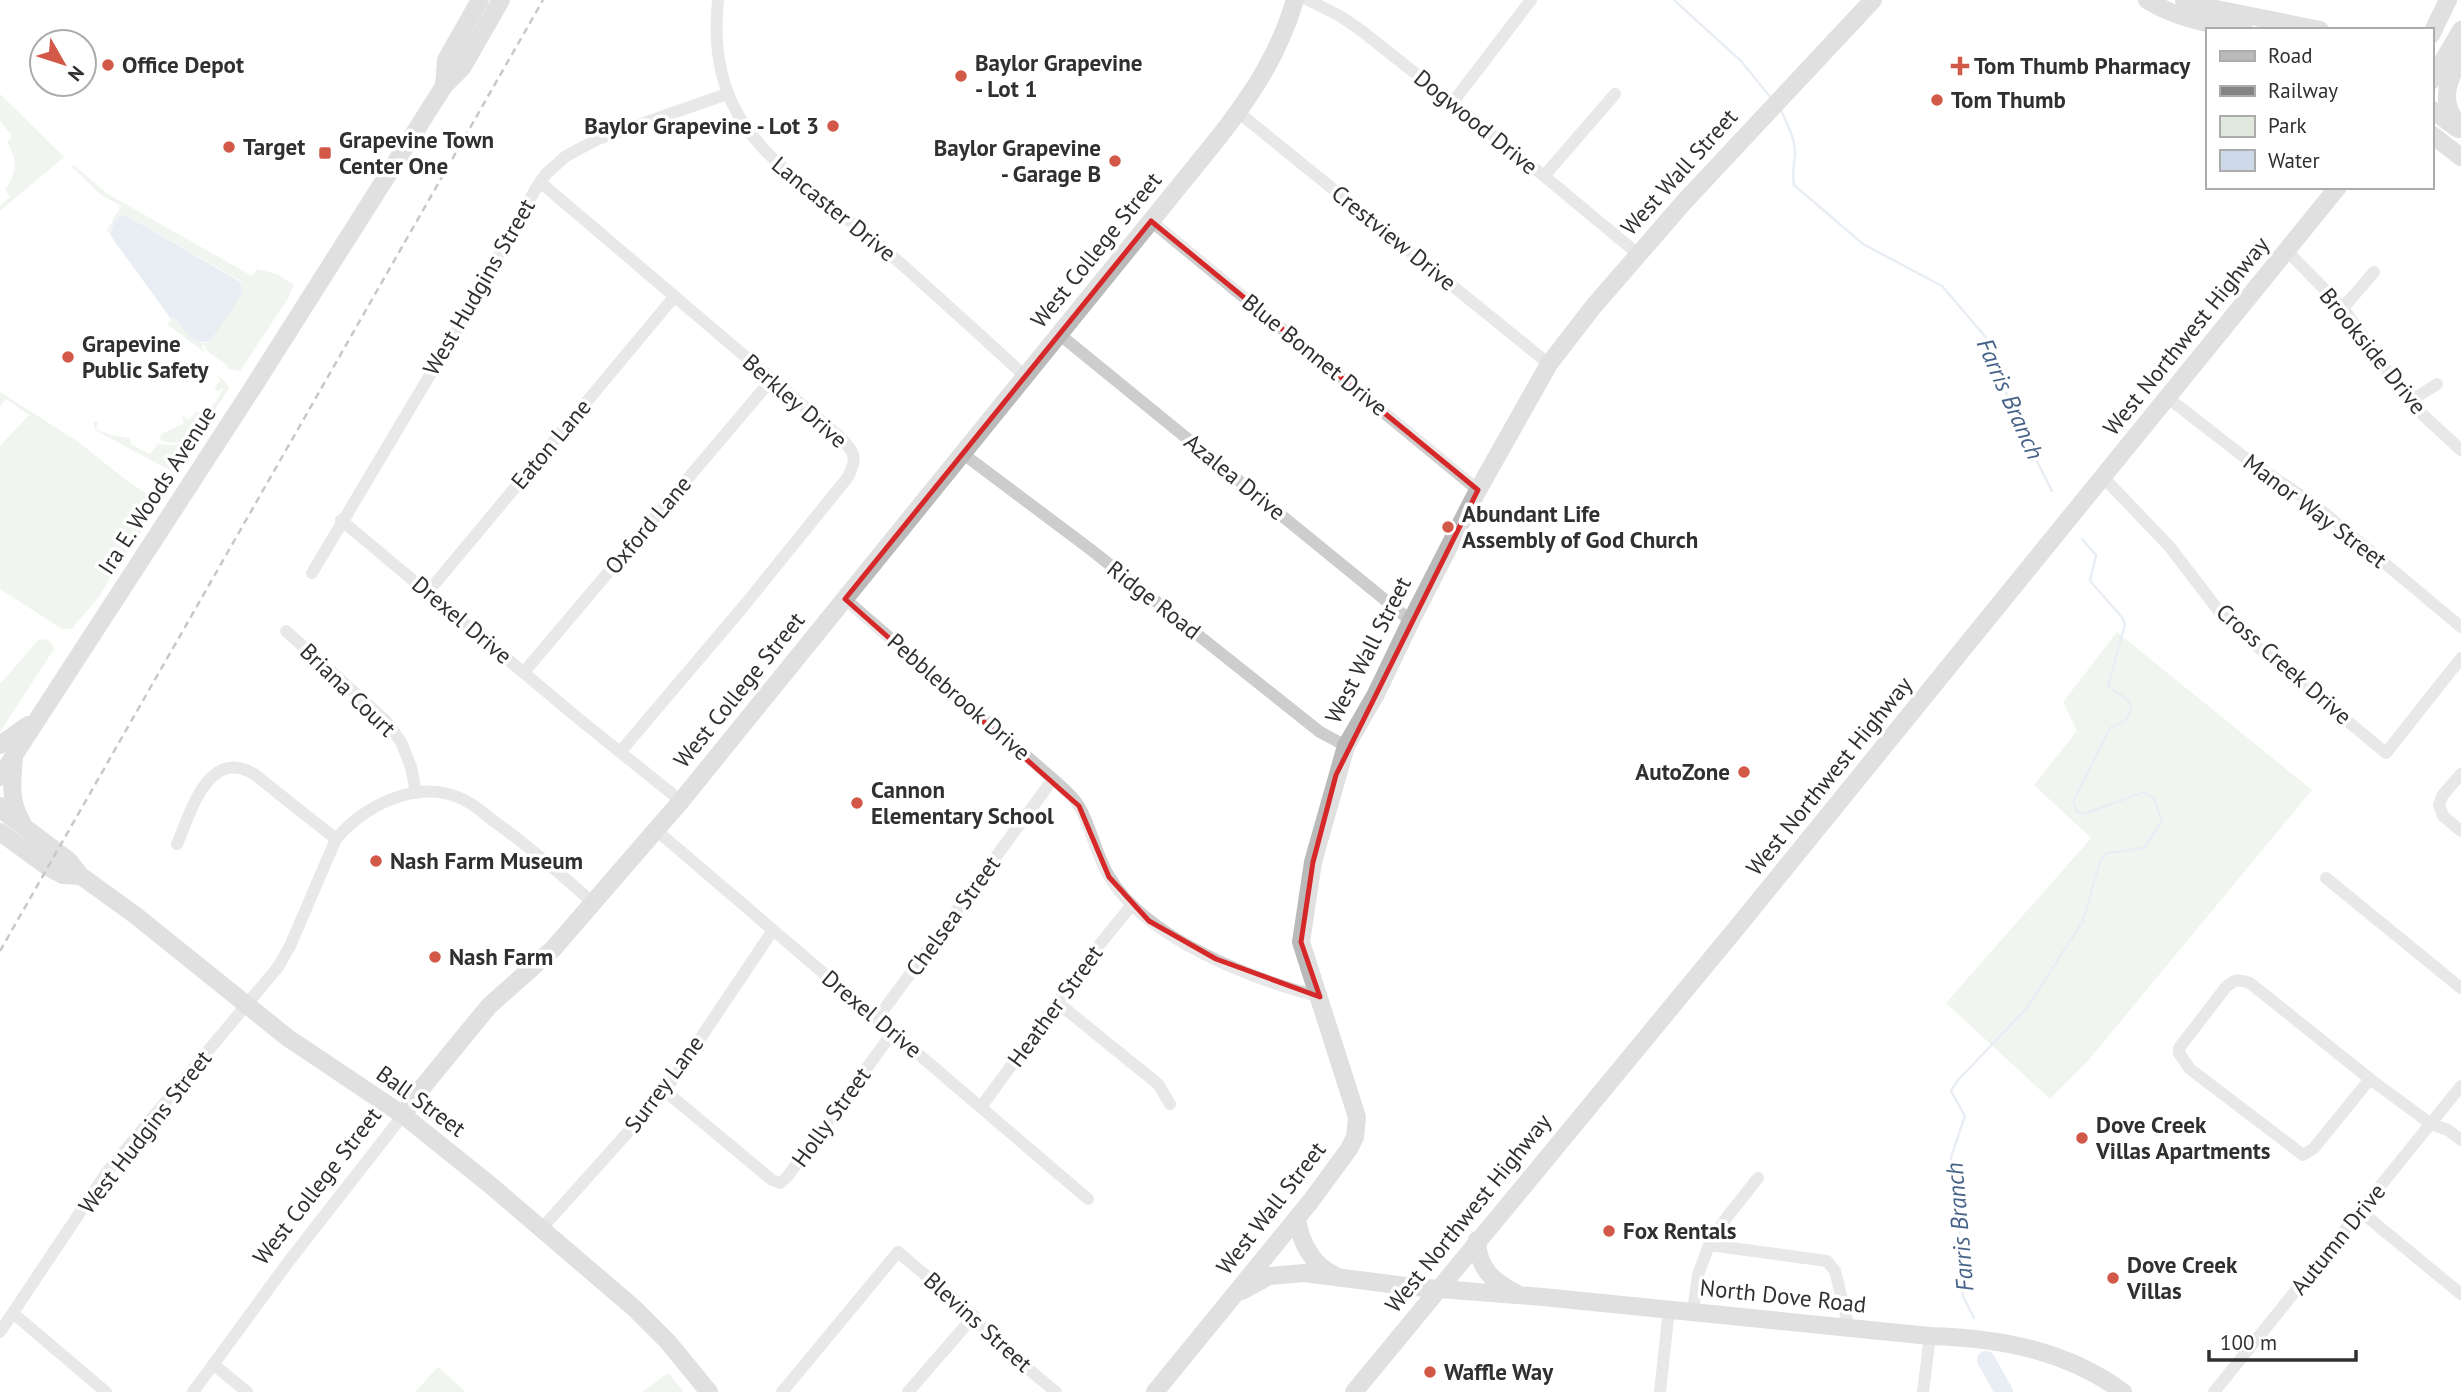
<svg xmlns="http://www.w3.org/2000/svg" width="2461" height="1392" viewBox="0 0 2461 1392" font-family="'PT Sans',sans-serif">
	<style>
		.green { fill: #e1e8dd }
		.water { fill: #ced9e9 }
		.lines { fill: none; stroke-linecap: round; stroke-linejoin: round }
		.stream { stroke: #ced9e9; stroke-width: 2.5 }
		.river { stroke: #ced9e9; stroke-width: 18 }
		.street { stroke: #cdcdcd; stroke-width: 12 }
		.secondary { stroke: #bababa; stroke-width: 18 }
		.rail { stroke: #858585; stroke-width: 2.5; stroke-dasharray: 7 5; stroke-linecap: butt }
		.marked { fill: none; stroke: #d62828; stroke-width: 5; stroke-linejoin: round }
		.poi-dot { fill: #d25848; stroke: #fff; stroke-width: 2.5 }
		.labels { text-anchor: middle; stroke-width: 7; stroke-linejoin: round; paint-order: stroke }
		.poi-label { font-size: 23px; font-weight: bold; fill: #303030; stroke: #fff; text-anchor: start }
		.street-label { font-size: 23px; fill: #303030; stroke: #fff }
		.water-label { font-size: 24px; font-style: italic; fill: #476389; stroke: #fff }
	</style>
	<rect width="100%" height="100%" fill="#fff"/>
	<!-- green -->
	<g class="green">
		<path d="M0 94 64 157 0 211V205L10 197 5 189C18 174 17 158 7 142L12 136 0 121Z"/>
		<path d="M74 165 108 194 252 276 257 269 277 274 294 285 287 300 240 371 229 369C224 359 209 357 204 345H202L204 352 167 324 174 317C183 329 191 342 207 343L242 294 241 281 127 216 117 218 109 234 107 230 121 206 101 195 71 166Z"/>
		<polygon points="215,374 224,380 229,388 175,473 95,430 93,422 96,421 98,424 96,429 111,435 129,438 132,445 150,454 158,444 176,445 187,440 194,431 199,418 216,402 224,387 219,391 214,390 220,380"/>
		<path d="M0 392 77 441 130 483 154 498 157 505 159 503 132 547 127 551V554L115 573H112C105 594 85 612 72 629H62L0 589V446L29 415 6 399 0 407Z"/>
		<path d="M197 412 200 413C187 432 191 450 160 440L161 434 184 423 182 415 188 420Z"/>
		<polygon points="2117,632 2312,790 2087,1062 2050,1099 1946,1003 2091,838 2034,785 2077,731 2063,702"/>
		<polygon points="46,639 51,642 54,649 0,732 0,684 38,640"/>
		<polygon points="438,1367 466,1392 468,1392 415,1392"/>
		<polygon points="668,1373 684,1392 642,1392"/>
	</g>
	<!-- water -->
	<path class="water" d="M120 216H127L241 282 242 294 210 341C193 346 184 330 174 317L171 319 115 242 110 234 115 221Z"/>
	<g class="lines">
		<!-- stream -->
		<g class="stream">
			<polyline points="1674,0 1741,61 1771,98"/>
			<path d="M1781 110C1787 124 1796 140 1795 155 1794 167 1792 173 1794 185L1863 244 1942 286 1989 341 2014 416 2052 491"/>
			<polyline points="1974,1318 1963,1296 1959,1221 1951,1157 1965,1116 1951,1091 1958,1080 2027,1008 2083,921 2100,861 2107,853 2144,848 2162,821 2154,799 2144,792 2084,814 2077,812 2073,801 2110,728 2126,720 2131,709 2129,701 2108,686 2125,624 2122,617 2090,581 2096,555 2082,539"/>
		</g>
		<!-- river -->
		<polyline class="river" points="1986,1360 2004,1392"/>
		<!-- street -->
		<g class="street">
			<path d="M718 0C704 137 793 171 882 247 930 289 978 333 1025 376"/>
			<polyline points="1308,0 1340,16 1362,31 1544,176 1638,254"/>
			<polyline points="1453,102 1531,0"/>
			<polyline points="1238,112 1549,364"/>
			<polyline points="1544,176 1615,94"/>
			<path d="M540 182 840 437C855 453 858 457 848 477L743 607 620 752"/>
			<polyline points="1151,221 1478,490"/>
			<polyline points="2286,250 2343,308 2409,402 2461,450"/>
			<polyline points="2343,308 2374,272"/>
			<polyline points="1059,334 1411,621"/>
			<polyline points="2168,398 2248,460 2315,505 2461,627"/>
			<polyline points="2409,402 2437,384"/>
			<polyline points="962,453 1090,549 1320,732 1346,746"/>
			<polyline points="2103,477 2169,546 2222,615 2253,643 2386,753 2461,658"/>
			<polyline points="341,520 579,719 681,801"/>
			<polyline points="312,573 471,306 535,190 546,174 566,156 598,139 727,94"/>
			<polyline points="428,592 674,297"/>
			<path d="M845 599 1053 779C1062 787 1073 796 1079 806 1091 826 1096 855 1109 876 1146 939 1252 979 1320 997"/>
			<polyline points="286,631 386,721 401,742 411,767 416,793"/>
			<polyline points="524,672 772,379"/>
			<polyline points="2461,774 2442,796 2439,805 2443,816 2461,831"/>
			<polyline points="656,830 1088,1199"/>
			<path d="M177 844C191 812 208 747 254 774L336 839"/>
			<polyline points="2326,878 2461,988"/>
			<polyline points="1058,1003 1158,1084 1170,1104"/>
			<polyline points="877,1019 1053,779"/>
			<path d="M2370 1079 2314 1148 2303 1155 2190 1069 2179 1053V1048L2226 987C2235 979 2239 979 2250 983L2370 1079 2431 1124 2448 1130 2461 1140"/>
			<polyline points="665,1091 772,1180 780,1183 787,1177 893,1032"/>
			<polyline points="981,1107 1100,944 1131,906"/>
			<polyline points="2360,1211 2461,1294"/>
			<polyline points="542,1228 665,1091 773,930"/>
			<polyline points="1709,1245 1727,1217 1758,1178"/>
			<polyline points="1693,1311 1698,1275 1709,1245 1827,1261 1835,1271 1849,1327"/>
			<polyline points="14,1314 106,1392"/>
			<path d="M0 1332 107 1172 278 967 290 946 336 839C364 806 416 779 460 798 473 803 483 813 495 822 530 847 562 875 594 904"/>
			<polyline points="213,1364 247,1392"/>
			<polyline points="193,1392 289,1261 403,1115"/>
			<polyline points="782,1392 898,1252 974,1316 989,1336 1056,1392"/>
			<polyline points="908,1392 974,1316"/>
			<polyline points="1660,1392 1669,1309"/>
			<polyline points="1923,1392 1930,1336"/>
			<polyline points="2214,1392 2461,1086"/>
		</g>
		<!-- secondary -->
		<g class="secondary">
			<path d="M2147 0C2176 18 2211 25 2244 30"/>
			<polyline points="2184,0 2201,6 2320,30"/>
			<polyline points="2431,35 2448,0"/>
			<path d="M2461 54C2448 84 2437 99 2461 129"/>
			<polyline points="2431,81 2461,30"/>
			<polyline points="444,86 446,60 480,0"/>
			<polyline points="2431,109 2458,129"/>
			<polyline points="2431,134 2461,157"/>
			<polyline points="0,745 28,725"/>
			<path d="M14 758C12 781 9 801 22 822"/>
			<polyline points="0,777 252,389 444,86 462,68 501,0"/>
			<polyline points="0,806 7,814 69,861 81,876 135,915 288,1038 403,1115 489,1184 634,1308 668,1342 709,1392"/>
			<polyline points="0,832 48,867 63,875 81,876"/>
			<path d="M403 1115 421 1089 489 1006 553 949 681 801 1219 137C1253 93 1279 54 1295 0"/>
			<path d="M1297 1220C1301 1242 1312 1265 1334 1275"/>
			<path d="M1477 1240C1478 1268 1492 1281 1516 1293"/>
			<path d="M1242 1291 1269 1276 1304 1273 1414 1287 1543 1297 1930 1336C1999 1338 2066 1350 2123 1392"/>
			<polyline points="1155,1392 1310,1202 1349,1149 1355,1137 1357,1117 1301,942 1313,862 1346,746 1376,694 1411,621 1478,490 1549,364 1593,307 1684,202 1873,0"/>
			<polyline points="1354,1392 1739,925 2338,187"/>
		</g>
		<!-- rail -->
		<polyline class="rail" points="0,951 543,0"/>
	</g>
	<!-- marked area -->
	<path d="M0 0H2461V1392H0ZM1151 221 1478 490 1336 775 1313 862 1301 942 1320 997 1216 959 1149 921 1109 877 1079 806 845 599Z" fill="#fff" fill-opacity=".55" fill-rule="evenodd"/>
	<path class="marked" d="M1151 221 1478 490 1336 775 1313 862 1301 942 1320 997 1216 959 1149 921 1109 877 1079 806 845 599Z"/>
	<!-- markers -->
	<g class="poi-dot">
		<circle cx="108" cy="65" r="7"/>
		<path d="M1956.5 55.5h7v7h7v7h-7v7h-7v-7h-7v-7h7z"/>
		<circle cx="961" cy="76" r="7"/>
		<circle cx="1937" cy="100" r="7"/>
		<circle cx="833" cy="126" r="7"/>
		<circle cx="229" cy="147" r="7"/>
		<rect x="318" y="146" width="14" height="14" rx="3.5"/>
		<circle cx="1115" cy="161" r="7"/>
		<circle cx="68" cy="357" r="7"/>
		<circle cx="1448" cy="527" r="7"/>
		<circle cx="1744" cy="772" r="7"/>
		<circle cx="857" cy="803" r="7"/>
		<circle cx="376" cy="861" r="7"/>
		<circle cx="435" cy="957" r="7"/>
		<circle cx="2082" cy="1138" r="7"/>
		<circle cx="1609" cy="1231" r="7"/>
		<circle cx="2113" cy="1278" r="7"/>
		<circle cx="1430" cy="1372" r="7"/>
	</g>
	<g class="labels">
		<!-- poi labels -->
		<g class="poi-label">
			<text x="975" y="71">Baylor Grapevine<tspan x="975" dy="26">- Lot 1</tspan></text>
			<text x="122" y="73">Office Depot</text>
			<text x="1974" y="74">Tom Thumb Pharmacy</text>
			<text x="1951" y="108">Tom Thumb</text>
			<text x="819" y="134" text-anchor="end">Baylor Grapevine - Lot 3</text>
			<text x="339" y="148">Grapevine Town<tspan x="339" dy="26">Center One</tspan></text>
			<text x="243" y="155">Target</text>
			<text x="1101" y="156" text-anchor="end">Baylor Grapevine<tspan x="1101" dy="26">- Garage B</tspan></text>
			<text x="82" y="352">Grapevine<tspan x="82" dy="26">Public Safety</tspan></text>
			<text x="1462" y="522">Abundant Life<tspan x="1462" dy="26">Assembly of God Church</tspan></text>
			<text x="1730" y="780" text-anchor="end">AutoZone</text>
			<text x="871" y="798">Cannon<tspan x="871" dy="26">Elementary School</tspan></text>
			<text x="390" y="869">Nash Farm Museum</text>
			<text x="449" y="965">Nash Farm</text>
			<text x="2096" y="1133">Dove Creek<tspan x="2096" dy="26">Villas Apartments</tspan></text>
			<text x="1623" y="1239">Fox Rentals</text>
			<text x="2127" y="1273">Dove Creek<tspan x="2127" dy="26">Villas</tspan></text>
			<text x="1444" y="1380">Waffle Way</text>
		</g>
		<!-- street labels -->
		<g class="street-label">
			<text transform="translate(1476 122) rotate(39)" y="8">Dogwood Drive</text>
			<text transform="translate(1679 172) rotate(-48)" y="8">West Wall Street</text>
			<text transform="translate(834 209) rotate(39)" y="8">Lancaster Drive</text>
			<text transform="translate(1394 238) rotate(39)" y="8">Crestview Drive</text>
			<text transform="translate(1096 250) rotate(-51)" y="8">West College Street</text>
			<text transform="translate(479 287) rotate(-60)" y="8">West Hudgins Street</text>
			<text transform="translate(2186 336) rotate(-51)" y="8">West Northwest Highway</text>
			<text transform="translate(2373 351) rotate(51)" y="8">Brookside Drive</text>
			<text transform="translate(1315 355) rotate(39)" y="8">Blue Bonnet Drive</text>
			<text transform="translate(795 401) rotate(41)" y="8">Berkley Drive</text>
			<text transform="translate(551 444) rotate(-50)" y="8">Eaton Lane</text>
			<text transform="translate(1235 477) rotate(39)" y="8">Azalea Drive</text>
			<text transform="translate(157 490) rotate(-57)" y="8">Ira E. Woods Avenue</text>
			<text transform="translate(2315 511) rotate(37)" y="8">Manor Way Street</text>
			<text transform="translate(648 525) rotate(-50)" y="8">Oxford Lane</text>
			<text transform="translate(1154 600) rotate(38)" y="8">Ridge Road</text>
			<text transform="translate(462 620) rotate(40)" y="8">Drexel Drive</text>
			<text transform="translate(1368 650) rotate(-63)" y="8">West Wall Street</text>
			<text transform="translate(2284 664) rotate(41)" y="8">Cross Creek Drive</text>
			<text transform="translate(348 690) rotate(44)" y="8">Briana Court</text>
			<text transform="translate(739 690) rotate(-51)" y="8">West College Street</text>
			<text transform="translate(959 697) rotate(41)" y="8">Pebblebrook Drive</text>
			<text transform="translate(1829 776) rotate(-51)" y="8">West Northwest Highway</text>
			<text transform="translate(953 916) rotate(-54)" y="8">Chelsea Street</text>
			<text transform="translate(1055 1006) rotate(-54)" y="8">Heather Street</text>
			<text transform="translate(872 1014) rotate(40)" y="8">Drexel Drive</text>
			<text transform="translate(664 1084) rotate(-53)" y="8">Surrey Lane</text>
			<text transform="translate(421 1101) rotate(36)" y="8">Ball Street</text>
			<text transform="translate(831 1117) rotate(-54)" y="8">Holly Street</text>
			<text transform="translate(145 1132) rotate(-52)" y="8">West Hudgins Street</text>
			<text transform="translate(317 1186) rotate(-52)" y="8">West College Street</text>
			<text transform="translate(1271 1208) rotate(-52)" y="8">West Wall Street</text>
			<text transform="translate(1468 1213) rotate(-51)" y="8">West Northwest Highway</text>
			<text transform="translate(2338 1239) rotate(-51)" y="8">Autumn Drive</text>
			<text transform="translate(1783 1296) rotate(6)" y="8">North Dove Road</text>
			<text transform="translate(978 1322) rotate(42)" y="8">Blevins Street</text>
		</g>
		<!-- water labels -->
		<g class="water-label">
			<text transform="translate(2010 399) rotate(66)" y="8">Farris Branch</text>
			<text transform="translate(1960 1227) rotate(-95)" y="8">Farris Branch</text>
		</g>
	</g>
	<!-- legend -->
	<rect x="2206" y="28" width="228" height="161" fill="#ffffff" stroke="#acacac" stroke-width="2"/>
	<rect x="2220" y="51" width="35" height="10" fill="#bababa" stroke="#acacac" stroke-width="2"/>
	<text x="2268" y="63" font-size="21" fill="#303030">Road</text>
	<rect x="2220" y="86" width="35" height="10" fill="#858585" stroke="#acacac" stroke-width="2"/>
	<text x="2268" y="98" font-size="21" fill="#303030">Railway</text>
	<rect x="2220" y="116" width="35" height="21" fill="#e1e8dd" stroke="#acacac" stroke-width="2"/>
	<text x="2268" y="133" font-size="21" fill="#303030">Park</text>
	<rect x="2220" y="150" width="35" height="21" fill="#ced9e9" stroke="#acacac" stroke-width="2"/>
	<text x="2268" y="168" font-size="21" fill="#303030">Water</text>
	<!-- north arrow -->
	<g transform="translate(63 63) rotate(129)"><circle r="33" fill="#ffffff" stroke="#acacac" stroke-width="2"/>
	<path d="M0-5L12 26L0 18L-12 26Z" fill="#d25848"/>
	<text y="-10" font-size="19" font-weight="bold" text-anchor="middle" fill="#303030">N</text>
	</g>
	<!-- scale -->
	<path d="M2209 1350v10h147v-10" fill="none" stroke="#303030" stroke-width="3.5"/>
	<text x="2220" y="1350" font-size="21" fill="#303030" stroke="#ffffff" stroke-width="5" paint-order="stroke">100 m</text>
</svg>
